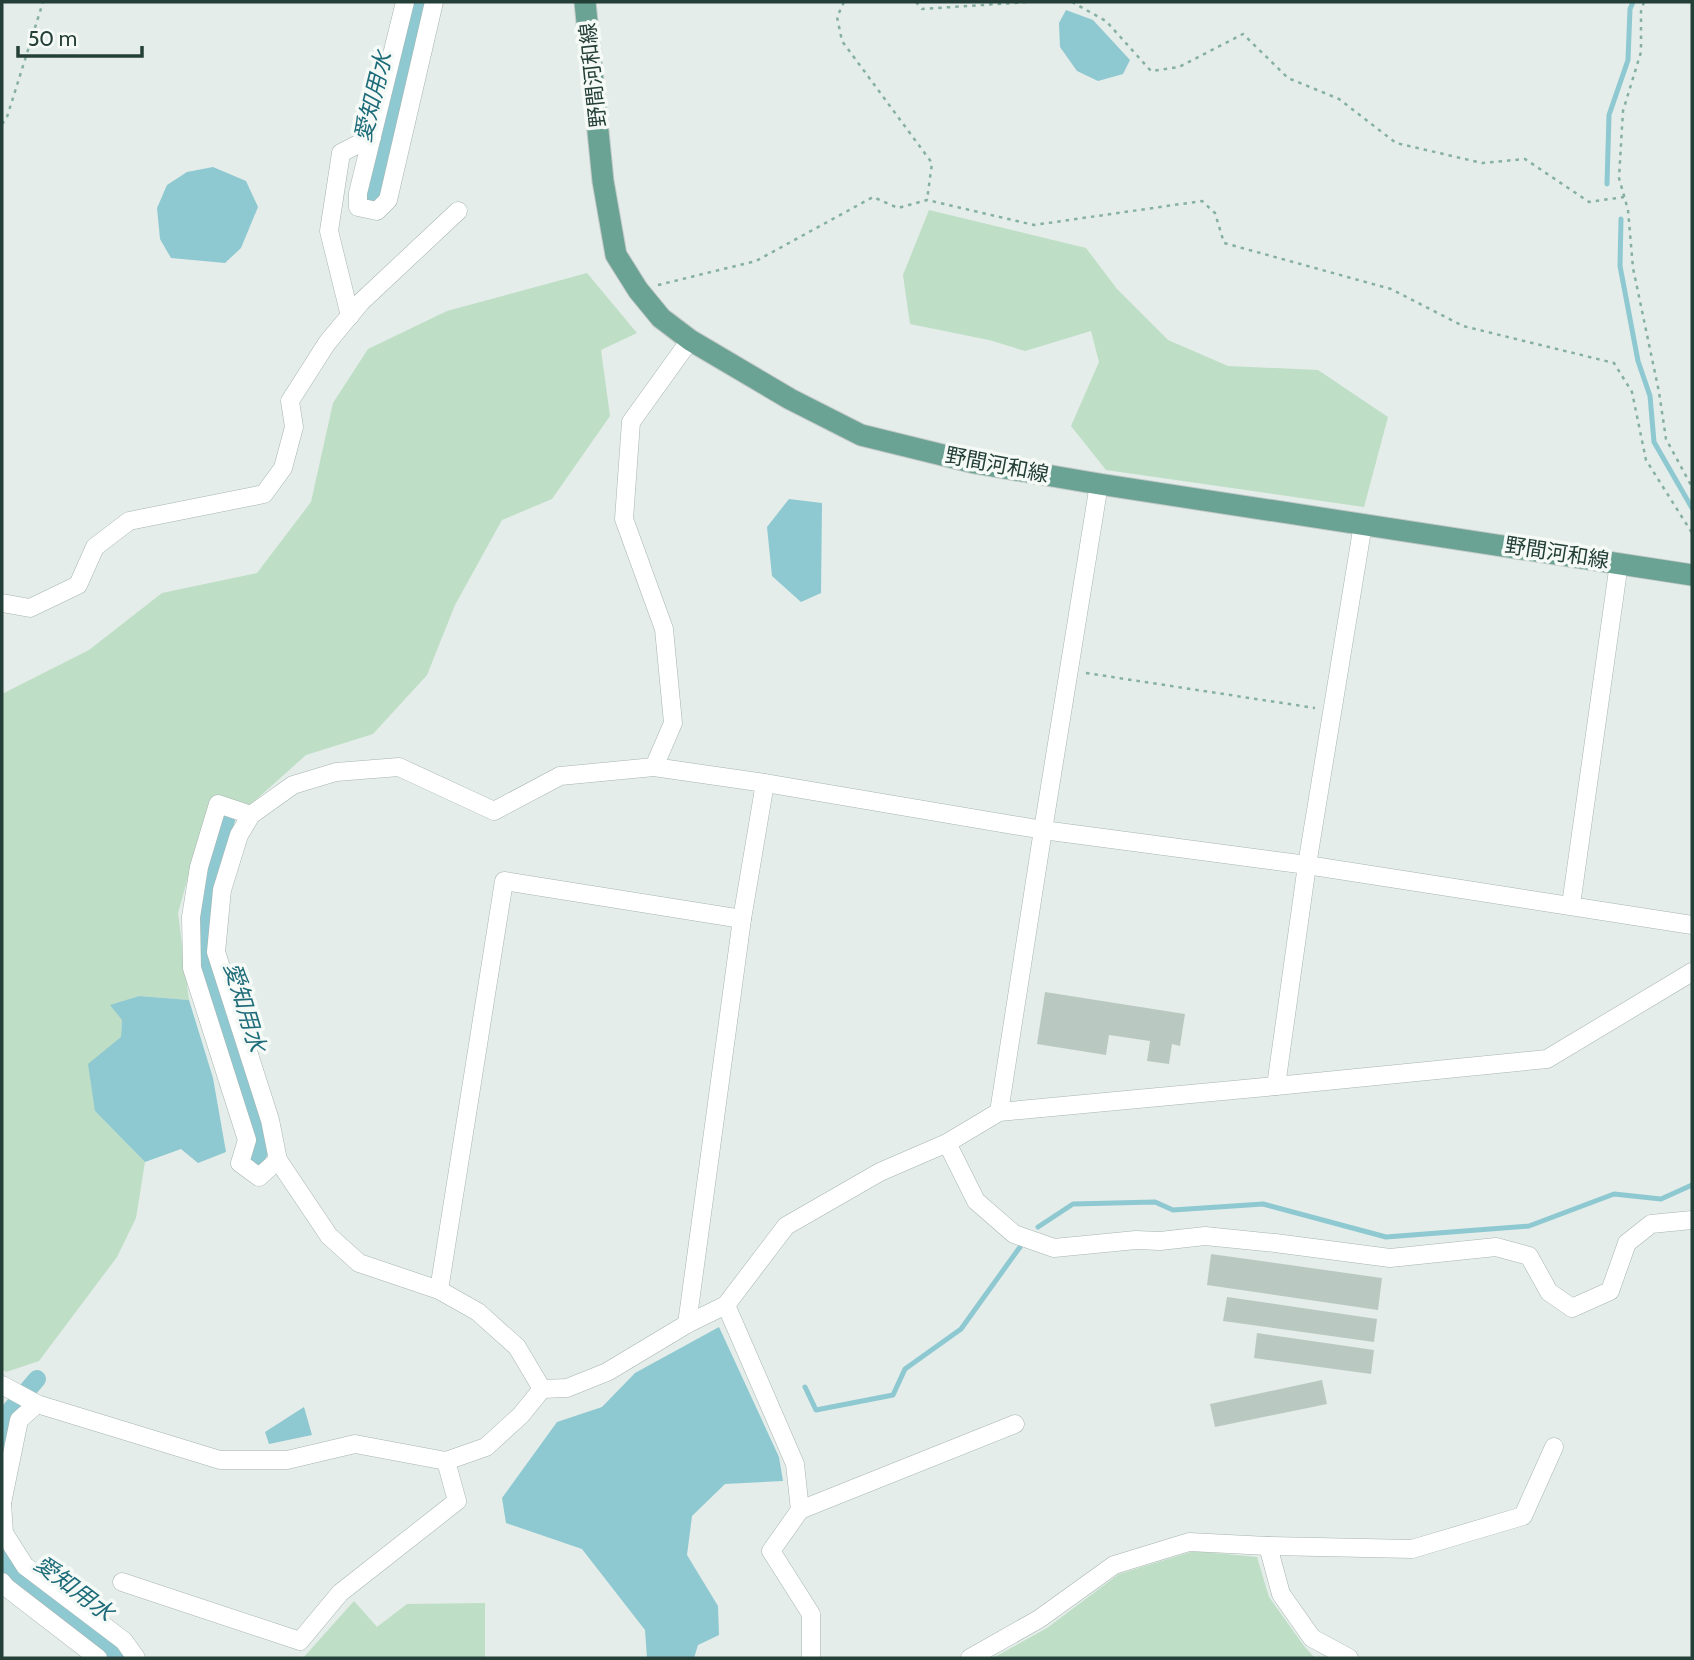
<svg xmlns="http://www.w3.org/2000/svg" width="1694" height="1660" viewBox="0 0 1694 1660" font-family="Cabin,'Noto Sans JP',sans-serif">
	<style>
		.green { fill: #bedec6 }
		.water { fill: #8ec8d1 }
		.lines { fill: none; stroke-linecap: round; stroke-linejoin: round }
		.stream { stroke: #8ec8d1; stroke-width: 5 }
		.canal { stroke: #8ec8d1; stroke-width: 18 }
		.building { fill: #bac8c2 }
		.minor-casing { stroke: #a7b5b0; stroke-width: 19 }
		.major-casing { stroke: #c2c9c7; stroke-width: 23 }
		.path { stroke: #85b0a2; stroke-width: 2.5; stroke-dasharray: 3.5 5; stroke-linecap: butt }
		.minor { stroke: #fff; stroke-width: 18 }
		.major { stroke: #6aa293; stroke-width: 21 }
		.labels { text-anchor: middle; stroke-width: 7; stroke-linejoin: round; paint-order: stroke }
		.street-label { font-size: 21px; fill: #243f37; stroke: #f5faf7 }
		.water-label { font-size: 23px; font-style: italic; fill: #1e6c7a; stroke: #f5faf7 }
	</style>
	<rect width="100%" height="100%" fill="#e4ede9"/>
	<!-- green -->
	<g class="green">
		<polygon points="929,210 1086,248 1117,289 1168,340 1228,366 1318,370 1388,417 1364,507 1106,470 1071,426 1099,362 1091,331 1025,351 989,340 910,324 903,275"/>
		<polygon points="587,273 637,333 601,350 610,416 552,499 502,520 455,605 427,675 373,734 306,755 249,806 210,799 178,913 189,1000 139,996 111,1005 122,1020 121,1037 95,1111 145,1162 136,1218 117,1257 39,1361 6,1372 2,1369 2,694 89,650 162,593 257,573 311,502 333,403 368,349 447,311"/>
		<polygon points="1194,1551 1257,1557 1269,1597 1304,1646 1315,1658 993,1658 1047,1628 1119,1574"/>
		<polygon points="354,1601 377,1627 407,1604 485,1603 485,1658 303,1658"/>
	</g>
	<!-- water -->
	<g class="water">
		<polygon points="1066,10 1093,20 1130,60 1123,74 1098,81 1077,71 1060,47 1059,23"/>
		<polygon points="213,167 246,181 258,207 241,248 225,263 171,258 160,239 157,208 167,185 187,172"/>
		<polygon points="789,499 822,503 821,593 801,602 772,576 767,527"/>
		<polygon points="139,996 189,1000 213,1078 226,1152 198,1163 181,1149 145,1162 95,1111 88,1064 121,1037 122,1020 110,1005"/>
		<polygon points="719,1327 779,1457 783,1481 725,1484 692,1516 687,1555 718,1606 719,1635 698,1645 694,1658 647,1658 645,1630 582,1549 506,1523 502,1498 557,1422 602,1407 635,1373"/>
		<polygon points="304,1407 312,1435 269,1444 265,1432"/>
	</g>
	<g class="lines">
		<!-- stream -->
		<g class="stream">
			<polyline points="1607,184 1609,115 1628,60 1630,9 1633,2"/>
			<polyline points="1621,219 1620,266 1638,361 1650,396 1654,442 1692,508"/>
			<polyline points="1038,1227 1073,1204 1155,1202 1173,1210 1263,1204 1386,1237 1529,1226 1614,1194 1661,1199 1692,1185"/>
			<polyline points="805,1387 816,1410 893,1395 905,1369 961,1329 1020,1247"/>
		</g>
		<!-- canal -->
		<g class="canal">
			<polyline points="372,203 421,2"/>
			<polyline points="227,816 207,887 203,928 206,967 245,1092 263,1144 251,1167"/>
			<polyline points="2,1442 8,1413 37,1379"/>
			<polyline points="2,1555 16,1578 95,1633 120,1658"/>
		</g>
	</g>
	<!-- building -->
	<g class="building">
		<polygon points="1045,992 1185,1014 1180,1046 1172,1044 1169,1064 1147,1061 1150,1041 1109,1035 1106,1055 1037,1044"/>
		<polygon points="1211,1254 1382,1278 1378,1310 1207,1285"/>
		<polygon points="1227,1297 1377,1319 1374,1342 1223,1321"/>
		<polygon points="1257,1333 1374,1350 1371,1374 1254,1358"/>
		<polygon points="1322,1380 1327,1404 1215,1427 1210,1404"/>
	</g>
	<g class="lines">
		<defs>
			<g id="minor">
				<polyline points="405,2 358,193 358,207 377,211 388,200 434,2"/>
				<polyline points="350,316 329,231 341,153 372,137"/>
				<polyline points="2,603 30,608 78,585 95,547 129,521 264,494 283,468 294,427 290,401 327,343 361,302 458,211"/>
				<polyline points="654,767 673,723 664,629 624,519 631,422 690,340"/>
				<polyline points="251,815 218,804 199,867 191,917 192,968 247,1140 240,1163 259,1177 278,1160"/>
				<polyline points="1571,905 1619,563"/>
				<polyline points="1276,1086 1307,865 1363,524"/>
				<polyline points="999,1112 1043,830 1099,484"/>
				<polyline points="947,1143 976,1201 1014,1234 1054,1248 1136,1240 1160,1241 1205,1236 1275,1243 1390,1258 1496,1247 1529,1256 1549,1292 1572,1308 1610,1291 1627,1243 1651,1224 1692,1220"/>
				<polyline points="439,1290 504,881 742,919"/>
				<polyline points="726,1305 795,1464 800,1510"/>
				<polyline points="687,1324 742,919 765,783"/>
				<polyline points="2,1385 37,1404 220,1460 287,1460 355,1444 446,1461 486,1447 521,1415 542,1389"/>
				<polyline points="542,1389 517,1347 478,1312 439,1290 359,1263 329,1236 278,1160 270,1120 216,952 222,890 239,835 251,815 293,785 336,772 399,767 494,811 560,776 654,767 765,783 1043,830 1307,865 1692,925"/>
				<polyline points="542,1389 567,1388 607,1372 687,1324 726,1305 786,1226 880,1172 947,1143 999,1112 1276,1086 1547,1059 1692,972"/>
				<polyline points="2,1503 4,1533 25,1566 124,1641 136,1658"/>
				<polyline points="2,1503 19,1420 37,1404"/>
				<polyline points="1268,1546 1281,1594 1312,1638 1349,1658"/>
				<polyline points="2,1582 6,1587 98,1658"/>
				<polyline points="122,1582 300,1641 340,1593 457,1501 446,1461"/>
				<polyline points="811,1658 811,1614 771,1551 800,1510 1015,1424"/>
				<polyline points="970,1658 1039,1619 1114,1565 1189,1542 1268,1546 1412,1549 1523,1516 1554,1447"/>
			</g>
			<polyline id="major" points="585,2 603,181 616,255 638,290 661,318 690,340 790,399 861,435 975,463 1099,484 1692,575"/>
		</defs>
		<!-- minor casing -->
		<use href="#minor" class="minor-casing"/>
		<!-- major casing -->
		<use href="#major" class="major-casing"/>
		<!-- path -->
		<g class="path">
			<polyline points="844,2 837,17 842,41 932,163 927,200"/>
			<polyline points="916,2 922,9 1028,2"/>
			<polyline points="1072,2 1106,21 1151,71 1179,67 1243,34 1288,78 1339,99 1396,143 1482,163 1525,159 1589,202 1624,197"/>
			<polyline points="1644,2 1641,11 1641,52 1623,111 1619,178 1628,210 1633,268 1659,392 1666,439 1692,487"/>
			<polyline points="2,124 7,117 43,2"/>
			<polyline points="658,285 756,261 873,197 898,208 927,200 1034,225 1202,201 1215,213 1224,243 1391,289 1463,326 1614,363 1632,392 1646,460 1692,533"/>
			<polyline points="1086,673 1315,708"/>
		</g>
		<!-- minor -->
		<use href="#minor" class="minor"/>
		<!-- major -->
		<use href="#major" class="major"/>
	</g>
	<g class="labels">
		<!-- street labels -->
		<g class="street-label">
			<text transform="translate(593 75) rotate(-96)" y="7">野間河和線</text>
			<text transform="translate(997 465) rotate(11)" y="7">野間河和線</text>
			<text transform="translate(1557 553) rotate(9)" y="7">野間河和線</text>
		</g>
		<!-- water labels -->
		<g class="water-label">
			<text transform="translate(373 97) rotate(-76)" y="8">愛知用水</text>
			<text transform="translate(245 1007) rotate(73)" y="8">愛知用水</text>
			<text transform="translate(74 1588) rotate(37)" y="8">愛知用水</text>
		</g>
	</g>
	<!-- border -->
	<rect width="1694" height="1660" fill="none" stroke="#243f37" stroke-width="7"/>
	<!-- scale -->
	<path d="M18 46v10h124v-10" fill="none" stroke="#243f37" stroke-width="3.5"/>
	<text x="28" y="46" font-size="21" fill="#243f37" stroke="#f5faf7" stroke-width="5" paint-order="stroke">50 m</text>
</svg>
